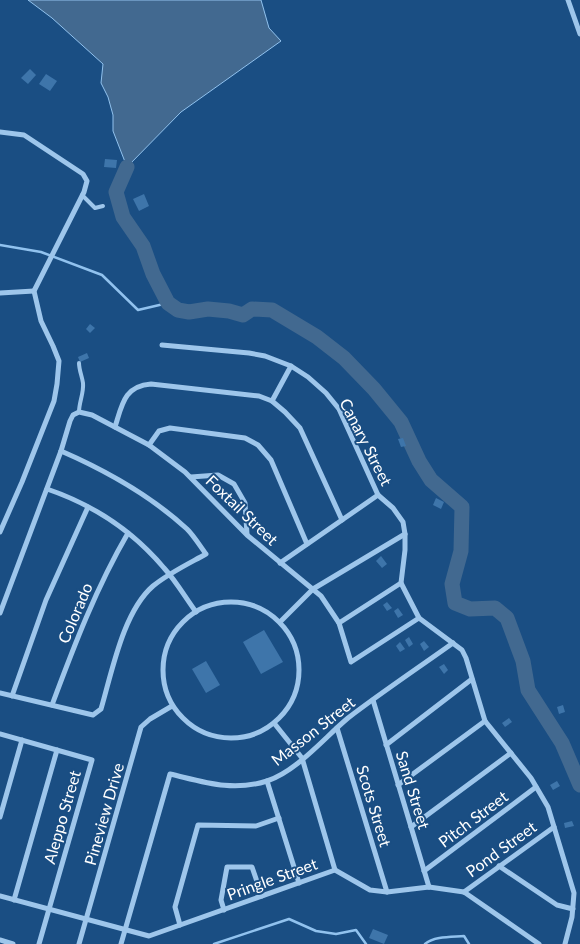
<svg xmlns="http://www.w3.org/2000/svg" width="580" height="944" viewBox="0 0 580 944" font-family="Lato,sans-serif">
	<style>
		.water { fill: #426990; stroke: #91c2ee }
		.lines { fill: none; stroke-linecap: round; stroke-linejoin: round }
		.stream { stroke: #91c2ee; stroke-width: 2.5 }
		.river { stroke: #426990; stroke-width: 15 }
		.building { fill: #3e75aa }
		.lane { stroke: #9ec6eb; stroke-width: 4 }
		.street { stroke: #9ec6eb; stroke-width: 5 }
		.labels { text-anchor: middle; stroke-width: 4; stroke-linejoin: round; paint-order: stroke }
		.street-label { font-size: 16px; fill: #fff; stroke: #1a4e83 }
	</style>
	<rect width="100%" height="100%" fill="#1a4e83"/>
	<!-- water -->
	<polygon class="water" points="28,0 261,0 269,28 281,41 181,112 127,167 113,131 113,115 108,97 101,83 103,64 52,18"/>
	<g class="lines">
		<!-- stream -->
		<g class="stream">
			<polyline points="0,245 41,252 102,275 138,310 168,303"/>
			<polyline points="214,944 289,919 316,931 336,934 356,930 366,944"/>
			<path d="M425 944C434 936 452 937 464 936L469 944"/>
		</g>
		<!-- river -->
		<polyline class="river" points="127,167 116,192 123,217 143,246 153,274 168,303 178,310 189,312 208,309 229,311 243,315 252,309 272,310 317,337 344,358 374,389 401,422 419,461 431,480 462,507 461,551 452,584 455,603 470,609 495,608 507,618 523,661 528,690 562,743 580,785"/>
	</g>
	<!-- building -->
	<g class="building">
		<polygon points="30,69 36,75 28,84 21,78"/>
		<polygon points="46,74 57,81 50,91 39,84"/>
		<polygon points="105,159 117,160 116,168 104,167"/>
		<polygon points="144,194 149,206 139,211 133,199"/>
		<polygon points="90,324 95,328 90,333 86,329"/>
		<polygon points="87,353 89,358 80,362 78,357"/>
		<polygon points="403,438 406,446 401,447 398,439"/>
		<polygon points="436,498 444,502 441,509 433,505"/>
		<polygon points="381,556 387,564 382,568 376,561"/>
		<polygon points="387,602 392,608 387,611 383,605"/>
		<polygon points="398,608 403,615 398,618 394,611"/>
		<polygon points="264,630 283,662 261,674 243,642"/>
		<polygon points="409,637 413,644 409,647 405,640"/>
		<polygon points="424,641 429,647 424,651 420,644"/>
		<polygon points="400,642 405,649 400,652 396,646"/>
		<polygon points="206,661 220,685 206,693 192,669"/>
		<polygon points="444,664 448,670 444,674 439,667"/>
		<polygon points="563,705 565,712 559,714 557,707"/>
		<polygon points="509,718 512,722 505,727 502,723"/>
		<polygon points="557,781 560,786 553,790 550,785"/>
		<polygon points="572,821 574,826 565,828 564,823"/>
		<polygon points="373,929 388,935 384,944 369,938"/>
	</g>
	<g class="lines">
		<!-- lane -->
		<g class="lane">
			<polyline points="82,195 95,208 103,206"/>
			<path d="M79 412C79 402 84 393 83 383 82 376 79 370 79 363"/>
		</g>
		<!-- street -->
		<g class="street">
			<polyline points="568,0 580,34"/>
			<polyline points="0,132 24,135 83,174 87,181 84,192 34,291 41,321 53,346 59,361 57,384 54,401 22,482 0,532"/>
			<polyline points="0,293 34,291"/>
			<polyline points="162,345 249,353 265,356 291,366 308,377 326,393 339,409 378,495 393,508 403,522 405,534 405,550 401,583 419,618 462,650 466,658 485,721 531,778 548,807 574,893 572,917 565,944"/>
			<polyline points="272,401 291,366"/>
			<path d="M115 427C122 405 124 386 151 384L259 396 272 401 285 412 300 428 342 520"/>
			<polyline points="149,445 159,431 170,428 245,438 258,445 271,460 307,544"/>
			<polyline points="191,477 218,475 234,484 245,503 247,534"/>
			<path d="M47 489C94 505 132 530 164 568 176 581 185 597 196 612"/>
			<polyline points="280,563 378,495"/>
			<circle cx="231" cy="670" r="68"/>
			<polyline points="0,613 61,451 70,421 73,415 79,412 92,415 149,445 185,472 247,535 321,596 339,623 351,662 419,618"/>
			<polyline points="280,622 313,589 405,534"/>
			<polyline points="339,623 401,583"/>
			<path d="M0 693 93 715 101 709C112 672 123 612 153 586 169 573 188 564 206 554 200 546 194 536 187 529 150 495 107 471 61 451"/>
			<polyline points="12,696 46,600 88,507"/>
			<polyline points="373,700 429,887"/>
			<path d="M52 705C74 646 96 588 128 533"/>
			<polyline points="274,723 302,758 335,870"/>
			<polyline points="337,728 387,892"/>
			<polyline points="0,734 92,760 39,944"/>
			<polyline points="386,745 472,679"/>
			<polyline points="267,781 299,883"/>
			<polyline points="398,785 485,721"/>
			<polyline points="0,817 22,740"/>
			<polyline points="411,827 511,753"/>
			<polyline points="499,866 557,905 573,909"/>
			<polyline points="424,871 536,787"/>
			<polyline points="464,892 554,827"/>
			<polyline points="0,896 149,936 335,870 370,890 387,892 429,887 464,892 539,944"/>
			<polyline points="14,900 57,750"/>
			<polyline points="224,910 221,900 227,867 252,867 262,896"/>
			<polyline points="180,925 175,907 198,825 256,826 279,818"/>
			<polyline points="0,940 13,944"/>
			<polyline points="79,944 141,727 150,719 172,706"/>
			<path d="M121 944 170 774C204 782 232 792 267 781 297 771 324 738 348 718 382 692 418 668 453 643"/>
		</g>
	</g>
	<g class="labels">
		<!-- street labels -->
		<g class="street-label">
			<text transform="translate(366 442) rotate(63)" y="6">Canary Street</text>
			<text transform="translate(242 510) rotate(44)" y="6">Foxtail Street</text>
			<text transform="translate(75 613) rotate(-67)" y="6">Colorado</text>
			<text transform="translate(313 731) rotate(-38)" y="6">Masson Street</text>
			<text transform="translate(413 790) rotate(73)" y="6">Sand Street</text>
			<text transform="translate(374 806) rotate(73)" y="6">Scots Street</text>
			<text transform="translate(104 814) rotate(-74)" y="6">Pineview Drive</text>
			<text transform="translate(62 817) rotate(-74)" y="6">Aleppo Street</text>
			<text transform="translate(473 819) rotate(-37)" y="6">Pitch Street</text>
			<text transform="translate(501 849) rotate(-36)" y="6">Pond Street</text>
			<text transform="translate(272 879) rotate(-20)" y="6">Pringle Street</text>
		</g>
	</g>
</svg>
